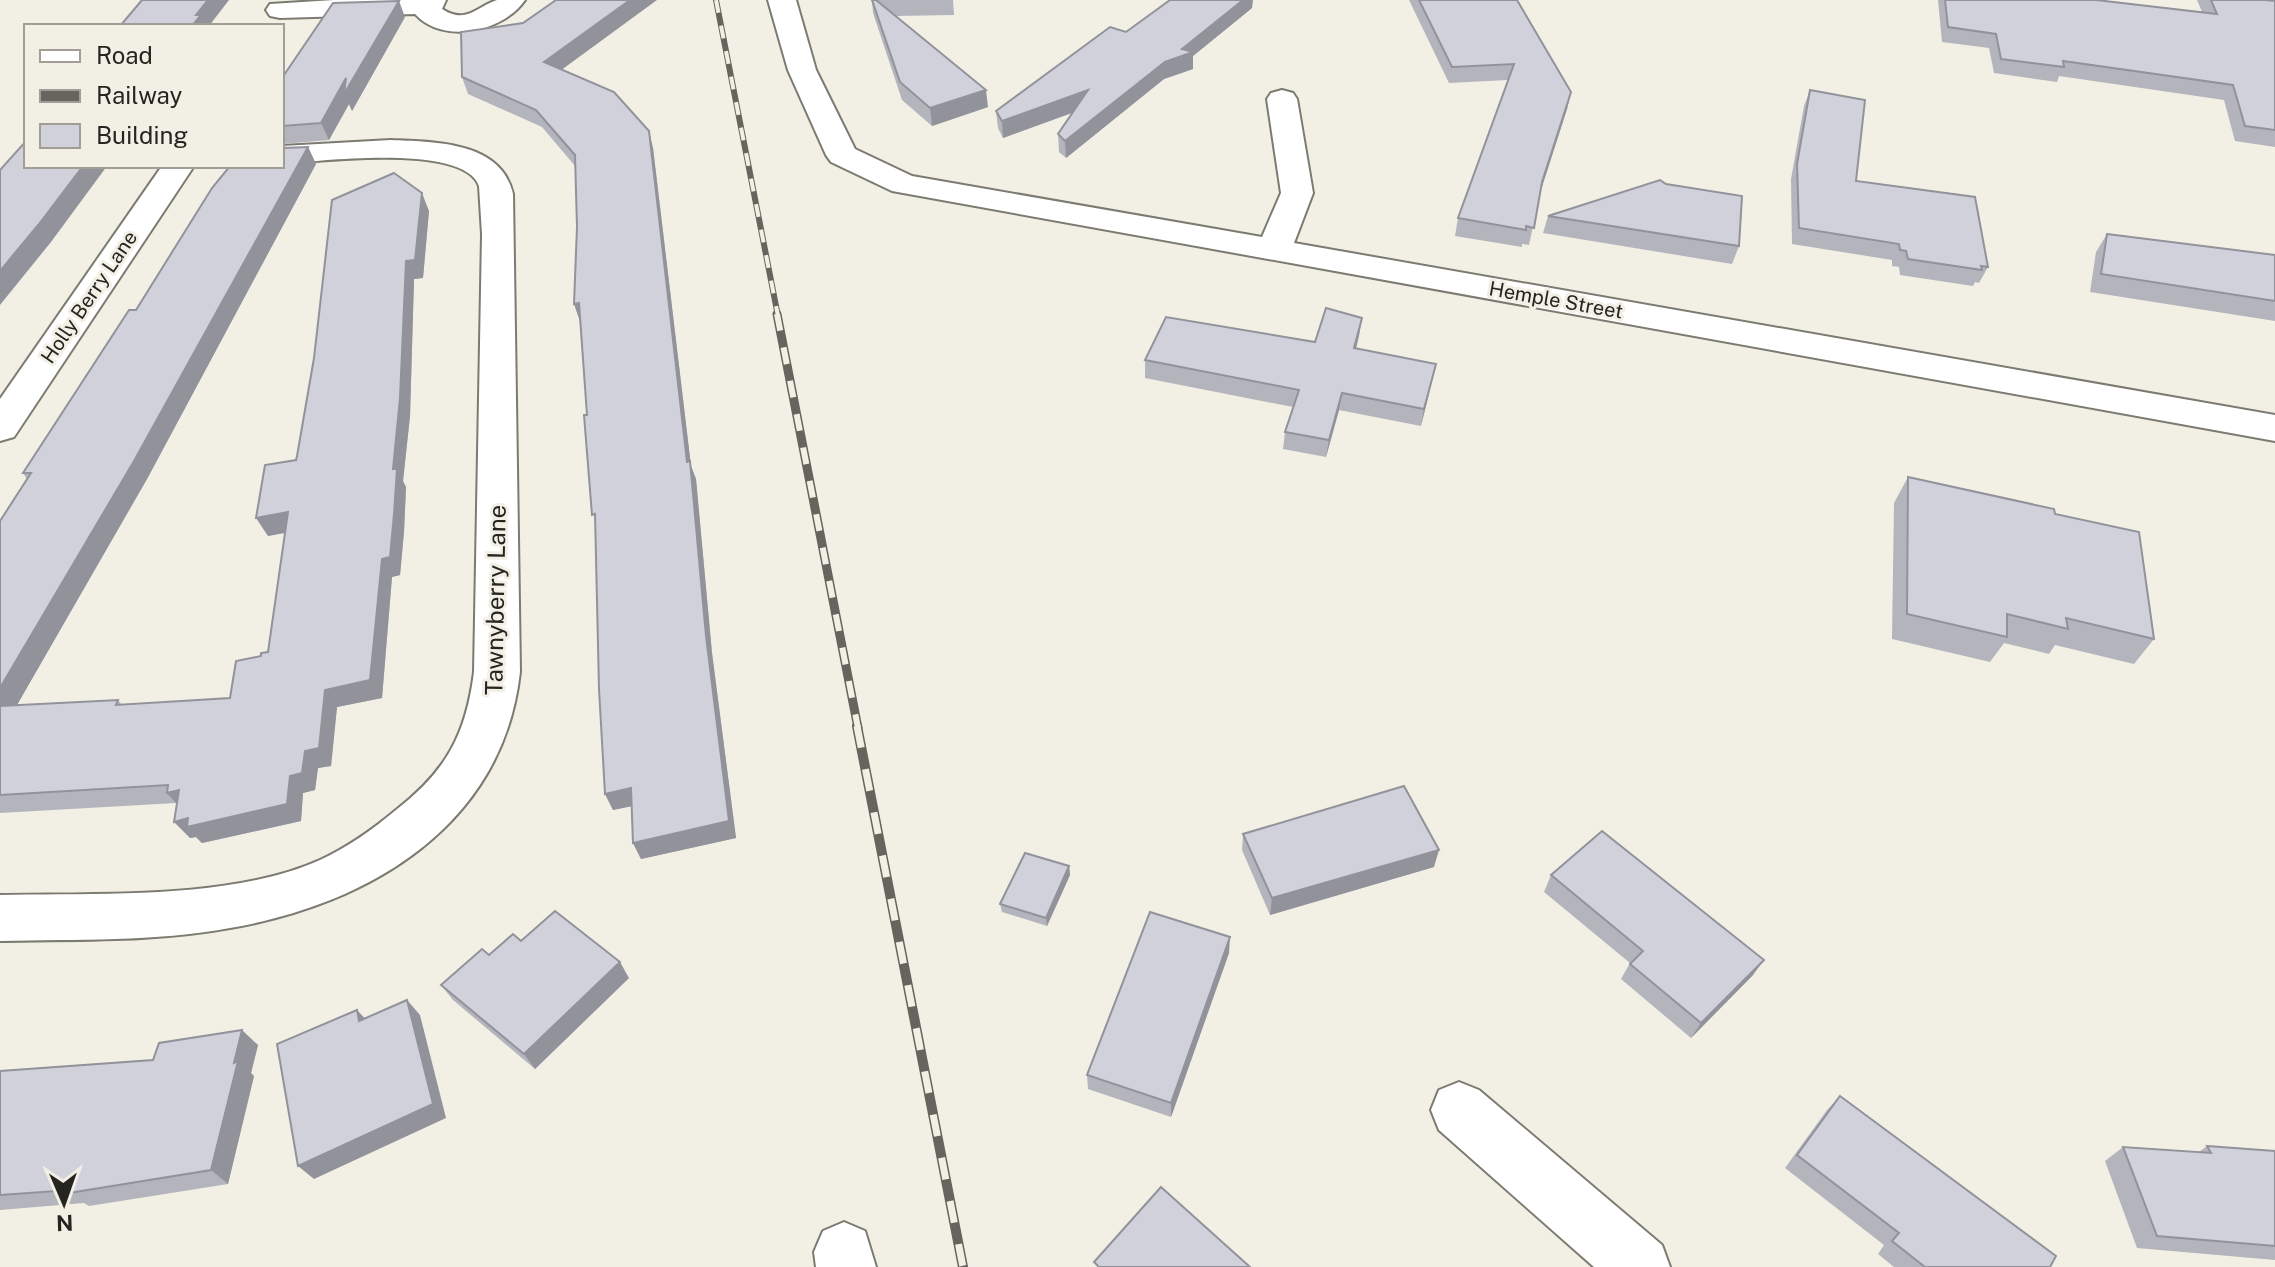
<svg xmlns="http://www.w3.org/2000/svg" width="2275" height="1267" viewBox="0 0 2275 1267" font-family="'Public Sans',sans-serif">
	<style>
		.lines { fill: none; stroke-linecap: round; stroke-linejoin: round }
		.minor-casing { stroke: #7c7b71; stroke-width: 4 }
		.minor { fill: #fff; fill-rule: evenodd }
		.rail-far2-casing { stroke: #65645d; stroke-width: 6 }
		.rail-far1-casing { stroke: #65645d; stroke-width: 9 }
		.rail-casing { stroke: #65645d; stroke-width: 10 }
		.rail-far2 { stroke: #f2f0e5; stroke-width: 4; stroke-dasharray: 13; stroke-linecap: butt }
		.rail-far1 { stroke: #f2f0e5; stroke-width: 6; stroke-dasharray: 17; stroke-linecap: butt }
		.rail { stroke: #f2f0e5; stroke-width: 7; stroke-dasharray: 22; stroke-linecap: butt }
		.wall { fill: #b4b4bd }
		.shaded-wall { fill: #92929a }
		.building { fill: #d1d1dc; stroke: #92929a; stroke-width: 2 }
		.labels { text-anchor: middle; stroke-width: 6; stroke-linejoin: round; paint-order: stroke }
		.far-street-label { font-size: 20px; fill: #252420; stroke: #f2f0e5 }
		.street-label { font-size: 24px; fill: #252420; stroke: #f2f0e5 }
	</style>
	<rect width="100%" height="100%" fill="#f2f0e5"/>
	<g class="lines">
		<defs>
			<g id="minor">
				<path d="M334 0H446L442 9C467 25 477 6 497 0 505 0 517 0 525 0 503 32 443 45 415 14L280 18 270 16 266 10 270 4Z"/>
				<polygon points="768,0 796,0 816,70 855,149 912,176 1262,237 1281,193 1267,99 1271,93 1282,90 1293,93 1297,99 1313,193 1294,243 2275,415 2275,441 892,191 831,162 826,155 788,70"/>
				<path d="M391 140C434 142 501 141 513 194L520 672C503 825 370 904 230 928 155 942 76 939 0 941V895C97 893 231 900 320 860 348 847 372 830 396 810 446 771 466 735 474 672L482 234 479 186C464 143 320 161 282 164V146Z"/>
				<polygon points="162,166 194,166 14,437 0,441 0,399"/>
				<polygon points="1459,1082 1479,1090 1662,1245 1670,1267 1594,1267 1439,1130 1431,1110 1439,1090"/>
				<polygon points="844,1222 865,1231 876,1267 816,1267 814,1252 823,1231"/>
			</g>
		</defs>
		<!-- minor casing -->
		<use href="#minor" class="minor-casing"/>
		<!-- minor -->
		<use href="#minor" class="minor"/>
		<defs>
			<polyline id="rail-far2" points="716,0 778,316"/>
			<polyline id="rail-far1" points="777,314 858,728"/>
			<polyline id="rail" points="857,726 963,1267"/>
		</defs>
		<!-- rail-far2 casing -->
		<use href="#rail-far2" class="rail-far2-casing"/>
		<!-- rail-far1 casing -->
		<use href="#rail-far1" class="rail-far1-casing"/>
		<!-- rail casing -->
		<use href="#rail" class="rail-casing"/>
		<!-- rail-far2 -->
		<use href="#rail-far2" class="rail-far2"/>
		<!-- rail-far1 -->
		<use href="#rail-far1" class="rail-far1"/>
		<!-- rail -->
		<use href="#rail" class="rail"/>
	</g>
	<!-- wall -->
	<g class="wall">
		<polygon points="872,0 953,0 954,15 896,16 988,107 932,126 902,100 873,13"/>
		<polygon points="1409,0 1517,0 1571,92 1567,109 1540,193 1529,245 1522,244 1522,247 1455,236 1458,218 1508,80 1449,83"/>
		<polygon points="1938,0 2096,0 2202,12 2197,0 2265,0 2275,1 2275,147 2235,141 2224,100 2059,76 2057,82 1994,73 1989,48 1942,42"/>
		<polygon points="1252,8 1193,56 1193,69 1164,79 1066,158 1059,152 1058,134 1072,113 1003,138 998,128 996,111"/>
		<polygon points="405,17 352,111 349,104 329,140 282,144 282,78"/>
		<polygon points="523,23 562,70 653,148 691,466 696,479 712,653 736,838 641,859 633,843 631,806 613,810 605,794 596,524 580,321 574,304 577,227 575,166 542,127 468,94 462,77"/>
		<polygon points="1810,90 1856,181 1988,267 1979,283 1975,282 1973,286 1900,275 1899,267 1892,266 1892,260 1792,244 1791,179 1804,106"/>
		<polygon points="308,147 316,164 147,479 17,705 118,700 122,705 230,698 261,656 268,652 285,533 268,536 296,460 429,211 423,278 414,279 410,416 403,481 406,487 404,532 400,575 392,577 382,698 337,707 331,766 318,768 315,790 303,793 301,821 202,843 196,837 190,838 176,803 0,813 0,521 27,479 23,473"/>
		<polygon points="1548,216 1739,246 1732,264 1543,233"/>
		<polygon points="2107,234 2275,255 2275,321 2090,292 2096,252"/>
		<polygon points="1362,318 1356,348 1436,364 1432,381 1421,426 1339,410 1326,457 1283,449 1285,432 1293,407 1145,378 1145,360 1315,342"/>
		<polygon points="1908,477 2055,514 2154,639 2134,664 2055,645 2049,654 2004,643 1990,662 1892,639 1894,503"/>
		<polygon points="1243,834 1434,867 1270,915 1242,850"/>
		<polygon points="1069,866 1070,875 1047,926 1002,912 1000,904"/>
		<polygon points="1551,875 1753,975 1691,1038 1621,979 1630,963 1544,892"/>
		<polygon points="521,941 629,978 535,1069 453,1000 441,985 489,955"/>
		<polygon points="1229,953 1171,1117 1088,1089 1087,1075"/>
		<polygon points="258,1045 251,1073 254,1076 228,1184 89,1206 84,1203 0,1210 0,1071 153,1060"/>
		<polygon points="1840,1096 2050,1267 1894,1267 1878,1254 1884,1245 1785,1168 1827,1110"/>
		<polygon points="2207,1146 2275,1151 2275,1260 2137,1248 2105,1161 2123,1147 2199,1152"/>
	</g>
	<!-- shaded-wall -->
	<g class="shaded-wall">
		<polygon points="208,0 229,0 209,26 192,26 196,15"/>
		<polygon points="630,0 657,0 549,79 544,62"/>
		<polygon points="1243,0 1253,0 1252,8 1193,56 1193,69 1164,79 1066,158 1065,141"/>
		<polygon points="399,1 405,17 352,111 349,104 329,140 321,123 346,78"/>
		<polygon points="986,90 988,107 932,126 930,108"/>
		<polygon points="1088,90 1088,107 1003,138 1002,121"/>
		<polygon points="1571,92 1567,109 1538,199 1542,182"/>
		<polygon points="649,131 653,148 691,466 696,479 712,653 736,838 641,859 633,843 706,636 687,462"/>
		<polygon points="308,147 316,164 147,479 6,724 0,718 0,688"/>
		<polygon points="83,166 107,166 51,242 0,305 0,271"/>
		<polygon points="422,193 429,211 423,278 414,279 410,416 403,481 406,487 404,532 400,575 392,577 382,698 337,707 331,766 318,768 315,790 303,793 301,821 202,843 196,837 190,838 174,822 290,776 305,751 325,690 382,559 393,469 406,261"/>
		<polygon points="579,303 580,321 574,304"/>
		<polygon points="1362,318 1359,336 1352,365 1354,348"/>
		<polygon points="1436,364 1432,381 1421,426 1424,409"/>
		<polygon points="1342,393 1339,410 1326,457 1329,440"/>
		<polygon points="288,512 299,530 268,536 256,518"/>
		<polygon points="631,788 638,805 613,810 605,794"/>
		<polygon points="179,790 182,810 167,793"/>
		<polygon points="1439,850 1434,867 1270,915 1272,898"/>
		<polygon points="1069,866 1070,875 1047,926 1046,918"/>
		<polygon points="1230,937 1229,953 1171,1117 1171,1103"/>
		<polygon points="1764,960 1753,975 1691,1038 1701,1023"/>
		<polygon points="620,962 629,978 535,1069 524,1054"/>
		<polygon points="407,1000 420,1015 446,1118 314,1179 298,1166"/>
		<polygon points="357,1010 371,1025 359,1021"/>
		<polygon points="242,1030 258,1045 251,1073 254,1076 228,1184 211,1170 234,1063"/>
	</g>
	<!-- building -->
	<g class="building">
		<polygon points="142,0 208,0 196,15 201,15 192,26 120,26"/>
		<polygon points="556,0 630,0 544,62 614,92 649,131 687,462 690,461 706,636 729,821 633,843 631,788 605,794 599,689 595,514 592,515 584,415 587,415 579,303 574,304 577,227 575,155 536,110 462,77 461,32 523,23"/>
		<polygon points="872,0 876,0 986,90 930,108 900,82"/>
		<polygon points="1170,0 1243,0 1182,49 1193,52 1165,62 1065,141 1058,134 1088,90 1002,121 996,111 1110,27 1126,32"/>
		<polygon points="1419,0 1517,0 1571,92 1542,182 1534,228 1526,226 1526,230 1458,218 1514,64 1452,67"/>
		<polygon points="1945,0 2096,0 2217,14 2211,0 2265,0 2275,1 2275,130 2245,126 2233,85 2063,61 2064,67 2001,59 1996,34 1948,27"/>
		<polygon points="399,1 344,94 346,78 321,123 282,126 282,78 333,3"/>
		<polygon points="1810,90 1865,100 1856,181 1975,197 1988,267 1981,266 1982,270 1908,259 1906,251 1900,250 1899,244 1799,228 1797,164"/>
		<polygon points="26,141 26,166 83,166 39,224 0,271 0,170"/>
		<polygon points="308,147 134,461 0,688 0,521 31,473 23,473 129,310 136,310 212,188 230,166 282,166 282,148"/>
		<polygon points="394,173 422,193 415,260 406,261 400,398 393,469 397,469 394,514 390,557 382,559 370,680 325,690 319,748 305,751 302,773 290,776 287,804 187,827 188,818 174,822 179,790 167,793 168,785 0,795 0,706 118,700 116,705 230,698 236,661 261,656 261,653 268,652 288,512 256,518 265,465 296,460 297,456 314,358 332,200"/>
		<polygon points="1660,180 1666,184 1742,196 1739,246 1548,216"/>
		<polygon points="2107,234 2275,255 2275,301 2101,274"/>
		<polygon points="1326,308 1362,318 1354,348 1436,364 1424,409 1342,393 1329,440 1285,432 1299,390 1145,360 1166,317 1315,342"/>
		<polygon points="1908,477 2054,509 2055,514 2139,532 2154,639 2066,618 2068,629 2007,614 2007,637 1907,614"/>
		<polygon points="1404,786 1439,850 1272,898 1243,834"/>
		<polygon points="1602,831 1764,960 1701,1023 1630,964 1643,951 1551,875"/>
		<polygon points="1025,853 1069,866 1046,918 1000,904"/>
		<polygon points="555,911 620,962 524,1054 441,985 482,949 489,955 513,934 521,941"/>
		<polygon points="1150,912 1230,937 1171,1103 1087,1075"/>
		<polygon points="407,1000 433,1104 298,1166 277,1044 357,1010 359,1021"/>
		<polygon points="242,1030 234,1063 238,1061 211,1170 69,1193 70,1190 0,1195 0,1071 153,1060 159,1043"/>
		<polygon points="1840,1096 2056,1256 2050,1267 1925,1267 1892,1241 1899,1233 1797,1155"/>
		<polygon points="2207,1146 2275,1151 2275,1246 2157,1236 2123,1147 2211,1153"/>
		<polygon points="1161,1187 1250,1267 1099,1267 1094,1262"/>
	</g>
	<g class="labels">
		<!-- far-street labels -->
		<g class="far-street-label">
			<text transform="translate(89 297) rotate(-56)" y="7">Holly Berry Lane</text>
			<text transform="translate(1556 300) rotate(10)" y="7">Hemple Street</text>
		</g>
		<!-- street labels -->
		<g class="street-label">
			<text transform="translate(496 600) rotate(-89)" y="8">Tawnyberry Lane</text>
		</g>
	</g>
	<!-- legend -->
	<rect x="24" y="24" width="260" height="144" fill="#f2f0e5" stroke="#a09e96" stroke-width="2"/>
	<rect x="40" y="50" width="40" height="12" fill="#ffffff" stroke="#a09e96" stroke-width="2"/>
	<text x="96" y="64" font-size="24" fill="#252420">Road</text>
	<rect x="40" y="90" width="40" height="12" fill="#65645d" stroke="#a09e96" stroke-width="2"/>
	<text x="96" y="104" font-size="24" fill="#252420">Railway</text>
	<rect x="40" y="124" width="40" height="24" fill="#d1d1dc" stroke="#a09e96" stroke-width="2"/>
	<text x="96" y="144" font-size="24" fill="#252420">Building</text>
	<!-- north arrow -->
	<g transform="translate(64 1203) rotate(178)" stroke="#f2f0e5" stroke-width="6" paint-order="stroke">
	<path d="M0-6L14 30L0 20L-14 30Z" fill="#252420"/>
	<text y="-12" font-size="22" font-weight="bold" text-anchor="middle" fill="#252420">N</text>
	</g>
</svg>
